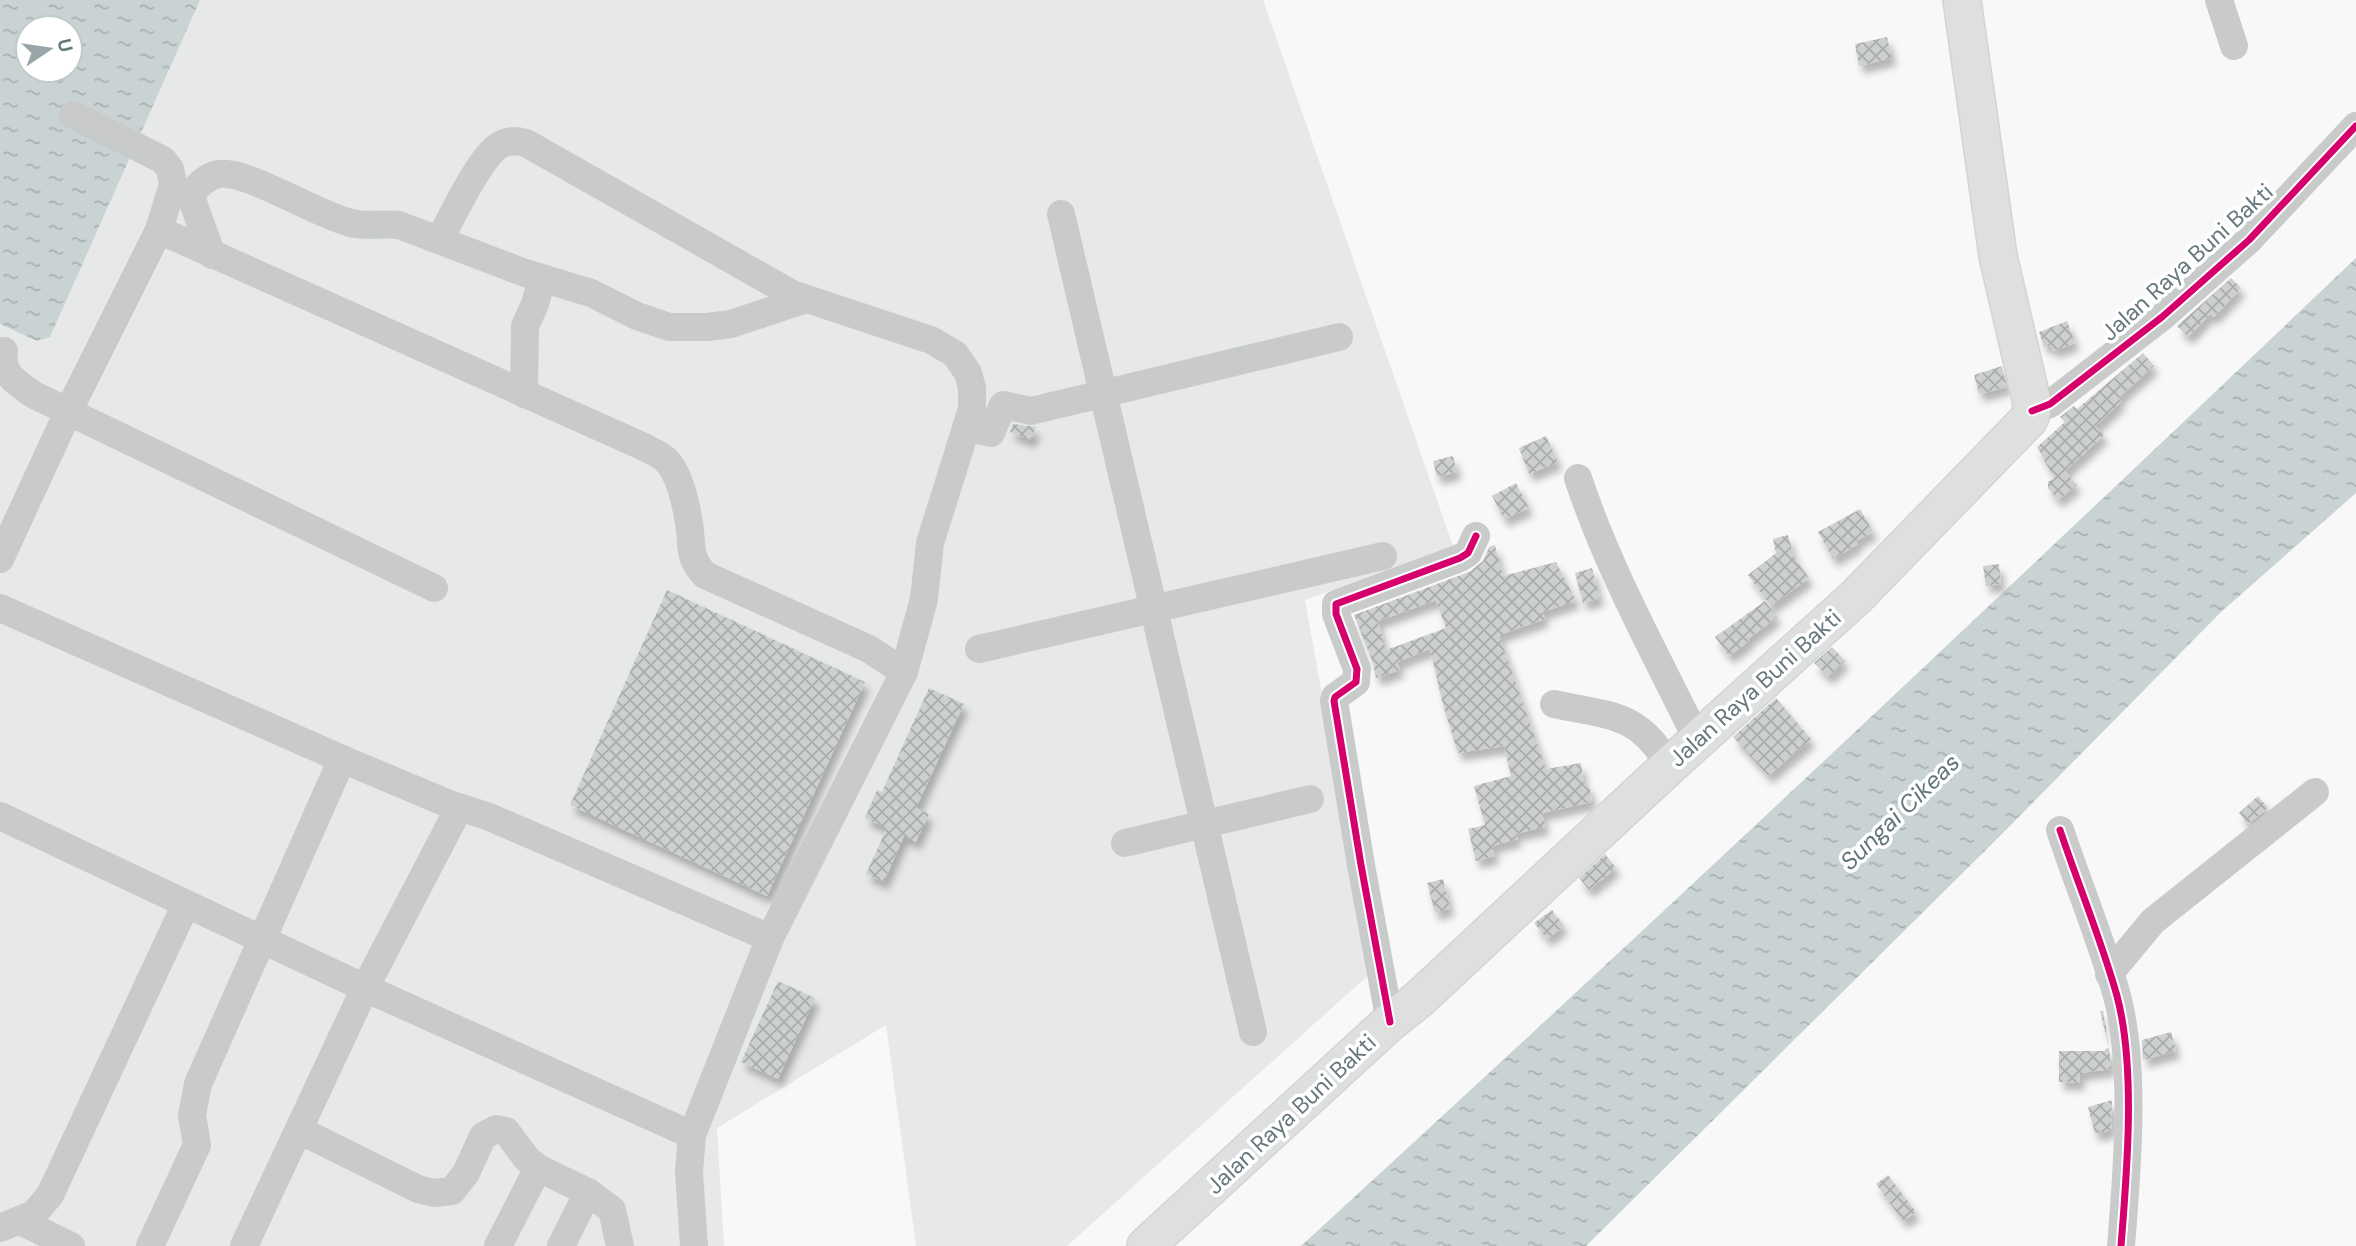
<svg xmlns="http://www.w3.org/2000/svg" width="2356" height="1246" viewBox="0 0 2356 1246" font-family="'DM Sans',sans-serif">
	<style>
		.built { fill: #e7e9e8; fill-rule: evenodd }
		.water { fill: url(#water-ripples); fill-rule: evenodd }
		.building { fill: url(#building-cross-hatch); fill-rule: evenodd; filter: url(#shadow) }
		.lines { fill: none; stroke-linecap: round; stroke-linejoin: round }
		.major-casing { stroke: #d3d4d4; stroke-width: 40 }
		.minor { stroke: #c9cbcb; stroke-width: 28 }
		.major { stroke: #dedfdf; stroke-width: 37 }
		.cycleway-casing { stroke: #fff; stroke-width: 11 }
		.cycleway { stroke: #d6006c; stroke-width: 7 }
		.labels { text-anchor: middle; stroke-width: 7; stroke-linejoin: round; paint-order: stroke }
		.street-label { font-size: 23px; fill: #66787e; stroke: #fff }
		.water-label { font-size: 24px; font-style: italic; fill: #627678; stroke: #fff }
	</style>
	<defs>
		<pattern id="water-ripples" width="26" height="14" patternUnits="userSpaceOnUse" patternTransform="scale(1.75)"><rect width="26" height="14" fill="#cad3d4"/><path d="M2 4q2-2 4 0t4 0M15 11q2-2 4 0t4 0" fill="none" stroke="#a8b0b1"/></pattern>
		<pattern id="building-cross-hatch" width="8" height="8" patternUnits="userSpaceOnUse" patternTransform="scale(1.75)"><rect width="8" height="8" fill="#cdcfd0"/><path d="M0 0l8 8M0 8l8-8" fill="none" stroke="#aaadae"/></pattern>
		<filter id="shadow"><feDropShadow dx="4.5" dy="8" stdDeviation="3.5" flood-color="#0004"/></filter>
	</defs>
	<rect width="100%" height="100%" fill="#f8f8f8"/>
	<!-- built -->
	<path class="built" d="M0 0H1263L1453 546 1305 600 1372 972 1067 1246H916L886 1025 717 1128 724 1246H0ZM28 28H70V70H28Z"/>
	<!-- water -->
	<g class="water">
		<path d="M0 0H200L50 337 37 341 0 324ZM28 28H70V70H28Z"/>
		<path d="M2356 258V493L2221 612 1999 837 1586 1246H1301C1656 921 2007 590 2356 258Z"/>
	</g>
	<!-- building -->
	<g class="building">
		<polygon points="1887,37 1892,58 1859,66 1855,44"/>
		<polygon points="2231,278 2241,288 2214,317 2210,314 2188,337 2177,326"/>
		<polygon points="2067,321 2075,343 2053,351 2051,345 2044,347 2039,332"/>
		<polygon points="2143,353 2154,366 2118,398 2121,402 2095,426 2104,435 2065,471 2077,485 2058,500 2048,488 2048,482 2054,478 2037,447 2065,422 2060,417 2074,406 2077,409"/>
		<polygon points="2002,366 2007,387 1979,394 1974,375"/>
		<polygon points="1013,424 1036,427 1031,440 1010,432"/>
		<polygon points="1546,436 1558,462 1529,474 1519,448"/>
		<polygon points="1453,456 1457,472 1437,477 1433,461"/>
		<polygon points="1516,483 1529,508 1504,519 1492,496"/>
		<polygon points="1860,509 1873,532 1856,541 1858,544 1833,559 1818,532"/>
		<polygon points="1788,535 1794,557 1809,578 1771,606 1748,575 1776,553 1773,539"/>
		<path d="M1495 545 1503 576 1556 562 1576 601 1542 612 1545 619 1499 635 1546 769 1581 763 1584 786 1589 785 1592 802 1542 813 1545 827 1514 834 1518 839 1492 846 1495 856 1476 861 1468 829 1485 825 1474 786 1511 776 1504 746 1458 753 1443 705 1430 649 1397 662 1400 670 1376 678 1373 663 1354 615 1469 572 1483 561 1489 547ZM1436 600 1446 628 1386 650 1378 621Z"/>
		<polygon points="1999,564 2001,584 1986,586 1983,566"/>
		<polygon points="1592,568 1600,598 1583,603 1575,573"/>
		<polygon points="667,590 865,682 767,896 570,805"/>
		<polygon points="1765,601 1777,617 1748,639 1749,641 1729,656 1715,637"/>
		<polygon points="1832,647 1845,661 1828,677 1814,663"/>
		<polygon points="929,688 964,704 916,808 929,814 916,842 904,836 884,882 866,874 887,828 865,818 877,790 882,792"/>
		<polygon points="1776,698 1811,739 1768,776 1733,737"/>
		<polygon points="2258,796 2268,808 2248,824 2239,813"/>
		<polygon points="1605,854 1616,868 1589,890 1579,878"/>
		<polygon points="1443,879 1450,908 1435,913 1427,883"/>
		<polygon points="1552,910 1564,926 1547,939 1534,923"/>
		<polygon points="778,981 815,998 778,1079 741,1062"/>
		<polygon points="2100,1011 2103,1011 2106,1027 2110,1056 2111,1069 2080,1073 2080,1083 2059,1082 2059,1051 2105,1051 2105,1049 2109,1048"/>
		<polygon points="2171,1032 2176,1051 2143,1060 2142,1040"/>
		<polygon points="2112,1100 2111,1130 2095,1134 2088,1107"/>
		<polygon points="1888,1175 1916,1212 1903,1221 1876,1184"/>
	</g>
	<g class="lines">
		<defs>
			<polyline id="major" points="1146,1246 1390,1022 1419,999 1669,766 1855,598 2029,419 2032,411 2031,398 1998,256 1962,0"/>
		</defs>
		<!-- major casing -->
		<use href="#major" class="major-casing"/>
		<!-- minor -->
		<g class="minor">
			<polyline points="2219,0 2234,46"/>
			<polyline points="1061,214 1253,1032"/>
			<path d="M159 230 642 446C649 450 660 454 666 460 680 474 686 504 689 523 693 546 687 556 705 575L869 649 904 672 770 938 692 1135 689 1172 694 1246"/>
			<path d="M440 239C452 217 480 156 500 145 509 140 517 140 526 143L792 294 931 340 955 354 968 373 972 388V409L930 543 924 599 904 672"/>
			<path d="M212 255 190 194C198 186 207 175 220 174 249 171 317 215 351 223 364 227 384 223 399 225L525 273 591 293 637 316 669 327H707L731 324 806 299"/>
			<path d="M4 351C1 375 16 382 34 395L434 588"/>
			<polyline points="524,394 525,326 535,304 542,278"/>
			<polyline points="2032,411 2050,404 2162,317 2249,240 2356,126"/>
			<polyline points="966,427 991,433 1003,405 1031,411 1339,337"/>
			<path d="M1578 478C1608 569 1656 655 1698 741"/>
			<polyline points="0,559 68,412 159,230 173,184 170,169 163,160 73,115"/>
			<polyline points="0,608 342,759 449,804 487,816 770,938"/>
			<polyline points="979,649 1383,556"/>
			<path d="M1554 704C1609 716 1639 712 1669 766"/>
			<polyline points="0,816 365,988 692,1135"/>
			<path d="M2060 830C2078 884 2102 942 2117 996 2136 1067 2127 1172 2121 1246"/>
			<polyline points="1125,843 1310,799"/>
			<polyline points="2109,974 2153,921 2315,792"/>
			<polyline points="1390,1022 1361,865 1334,701 1335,697 1356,682 1357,669 1336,614 1336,604 1460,558 1468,553 1476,536"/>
			<polyline points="299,1130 418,1189 434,1193 452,1191 466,1173 483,1136 496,1129 506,1131 527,1159 538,1168 588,1192 612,1210 620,1246"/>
			<polyline points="20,1221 71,1246"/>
			<polyline points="0,1228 34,1214 50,1195 186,904"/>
			<polyline points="150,1246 197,1145 192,1115 198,1084 342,759"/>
			<polyline points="244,1246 365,988 459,808"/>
			<polyline points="498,1246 538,1168"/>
			<polyline points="561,1246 588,1192"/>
		</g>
		<!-- major -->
		<use href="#major" class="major"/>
		<defs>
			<g id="cycleway">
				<polyline points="2032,411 2050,404 2162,317 2249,240 2356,126"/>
				<path d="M2060 830C2078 884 2102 942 2117 996 2136 1067 2127 1172 2121 1246"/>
				<polyline points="1390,1022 1361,865 1334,701 1335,697 1356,682 1357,669 1336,614 1336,604 1460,558 1468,553 1476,536"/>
			</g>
		</defs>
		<!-- cycleway casing -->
		<use href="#cycleway" class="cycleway-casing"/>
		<!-- cycleway -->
		<use href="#cycleway" class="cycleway"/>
	</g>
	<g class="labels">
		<!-- street labels -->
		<g class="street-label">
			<text transform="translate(2187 262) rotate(-42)" y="8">Jalan Raya Buni Bakti</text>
			<text transform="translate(1755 688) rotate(-42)" y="8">Jalan Raya Buni Bakti</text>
			<text transform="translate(1291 1114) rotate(-43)" y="8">Jalan Raya Buni Bakti</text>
		</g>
		<!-- water labels -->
		<g class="water-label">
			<text transform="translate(1900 812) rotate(-44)" y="8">Sungai Cikeas</text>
		</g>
	</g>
	<!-- north arrow -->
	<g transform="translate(49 49) rotate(77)"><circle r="33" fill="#ffffff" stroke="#c2c9cb" stroke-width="2"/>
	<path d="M0-5L12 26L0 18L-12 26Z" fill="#99a5a9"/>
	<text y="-10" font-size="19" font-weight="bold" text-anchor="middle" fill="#66787e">U</text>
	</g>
</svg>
